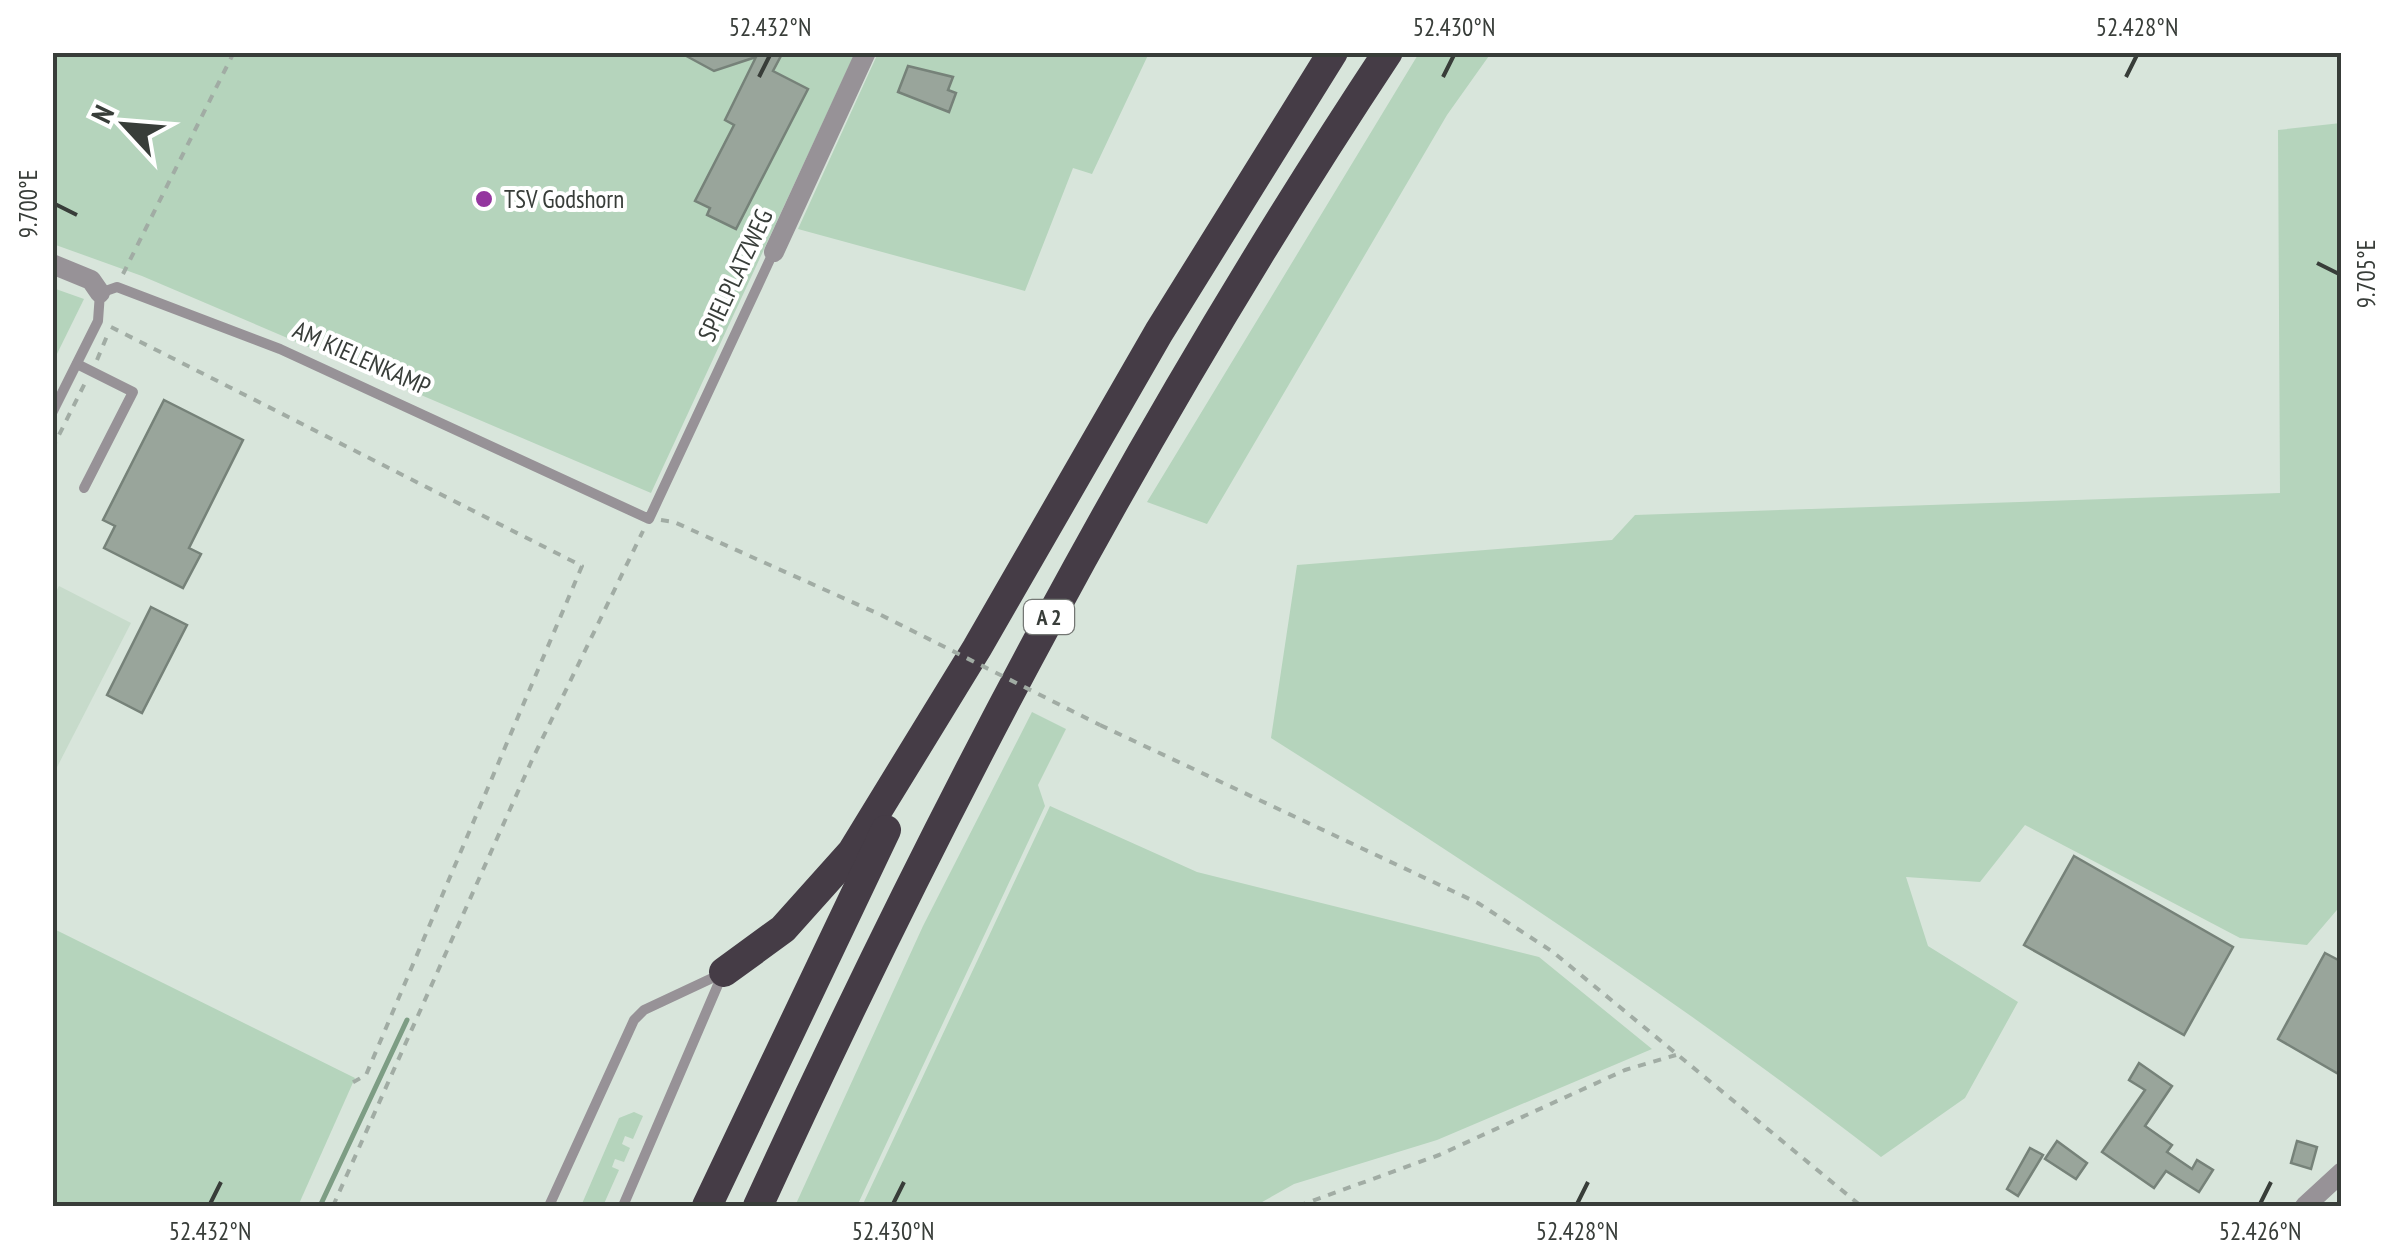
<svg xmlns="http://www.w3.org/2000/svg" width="2394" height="1259" viewBox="0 0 2394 1259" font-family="'PT Sans Narrow',sans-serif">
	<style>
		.built { fill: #c7dbcb }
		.green { fill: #b5d4bc }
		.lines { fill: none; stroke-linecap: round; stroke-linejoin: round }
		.stream { stroke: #7d9d84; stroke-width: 5 }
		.building { fill: #99a59b; stroke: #768279; stroke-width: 2.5 }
		.path { stroke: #a1aca4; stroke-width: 4; stroke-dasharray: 8 8; stroke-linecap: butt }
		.lane { stroke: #979297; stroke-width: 10 }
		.street { stroke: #979297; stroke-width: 20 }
		.highway { stroke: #453c46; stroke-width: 30 }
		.path-bridge { stroke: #a1aca4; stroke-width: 4; stroke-dasharray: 8 8; stroke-linecap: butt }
		.ticks { fill: none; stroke: #383d39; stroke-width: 4 }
		.poi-dot { fill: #94369f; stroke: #fff; stroke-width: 4 }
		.labels { text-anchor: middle; stroke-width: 8; stroke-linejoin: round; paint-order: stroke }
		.shield { fill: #fff; stroke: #747774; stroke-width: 2.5 }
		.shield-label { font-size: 22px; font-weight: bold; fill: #383d39 }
		.poi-label { font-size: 25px; fill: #383d39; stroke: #fff; text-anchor: start }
		.street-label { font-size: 25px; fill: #383d39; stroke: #fff }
		.neatline { fill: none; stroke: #383d39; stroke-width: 4 }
		.ticks-label { font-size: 25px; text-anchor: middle; fill: #383d39 }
	</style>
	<rect width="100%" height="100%" fill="#d8e5db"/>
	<!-- built -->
	<polygon class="built" points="59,586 131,623 53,775 52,599"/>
	<!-- green -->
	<g class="green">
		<polygon points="52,53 855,53 651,493 142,276 53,244"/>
		<polygon points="878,53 1149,53 1092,174 1073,168 1025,291 798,229"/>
		<polygon points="1419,53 1491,53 1447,115 1207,524 1147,502"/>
		<path d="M2341 123 2342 904 2307 945 2240 938 2025 825 1980 882 1906 877 1928 946 2018 1002 1965 1098 1881 1157C1686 1005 1480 870 1271 738L1297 565 1612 540 1635 515 2280 493 2278 130Z"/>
		<polygon points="53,288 84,299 53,362 52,288"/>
		<polygon points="1032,712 1066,729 1038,785 1045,806 857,1206 795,1206 923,926"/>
		<polygon points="1050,806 1197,872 1539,957 1652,1049 1437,1140 1294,1184 1255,1206 862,1206"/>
		<polygon points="52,928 355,1078 298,1206 53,1206"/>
		<polygon points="634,1112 643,1116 633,1139 625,1136 622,1144 630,1148 624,1162 615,1159 612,1167 619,1170 603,1206 581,1206 619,1118"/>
	</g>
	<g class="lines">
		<!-- stream -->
		<polyline class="stream" points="320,1206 407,1020"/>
	</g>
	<!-- building -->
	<g class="building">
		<polygon points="679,52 783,52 773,71 808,89 736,229 707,215 710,208 695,201 734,125 725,120 756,57 714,71"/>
		<polygon points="908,66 953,77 948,90 956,93 949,112 898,92"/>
		<polygon points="164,400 243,440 189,548 201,554 183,588 104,548 115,526 103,520"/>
		<polygon points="151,607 187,625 142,713 107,695"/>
		<polygon points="2074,856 2233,947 2184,1035 2024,945"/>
		<polygon points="2325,953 2342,962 2342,1076 2278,1039"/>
		<polygon points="2139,1063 2172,1086 2145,1126 2172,1145 2167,1152 2192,1169 2197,1160 2213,1170 2199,1192 2166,1171 2154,1188 2102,1152 2145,1090 2129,1080"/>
		<polygon points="2057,1141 2087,1163 2076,1179 2045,1159"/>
		<polygon points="2297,1141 2317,1147 2311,1169 2291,1163"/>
		<polygon points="2030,1148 2043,1155 2018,1196 2007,1189"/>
	</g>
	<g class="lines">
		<!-- path -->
		<g class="path">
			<polyline points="123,274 234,52"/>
			<polyline points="111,327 582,566 366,1075 350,1084"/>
			<polyline points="97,360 107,336"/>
			<polyline points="52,449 86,381"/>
			<polyline points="661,520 674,522 881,615"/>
			<polyline points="1100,725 1478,903 1553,952 1861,1206"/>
			<polyline points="333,1206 532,760 643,531"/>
			<polyline points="1298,1206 1439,1155 1625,1070 1676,1055"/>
		</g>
		<!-- lane -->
		<g class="lane">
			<polyline points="77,364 133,392 84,488"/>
			<polyline points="52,413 98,321 100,293 117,287 280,349 649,519 773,253"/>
			<polyline points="549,1206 634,1020 644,1010 723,973"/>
			<polyline points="623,1206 723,973"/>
		</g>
		<!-- street -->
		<g class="street">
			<polyline points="774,252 866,52"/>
			<polyline points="52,264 91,280 100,293"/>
			<polyline points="2305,1206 2342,1172"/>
		</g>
		<!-- highway -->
		<g class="highway">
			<polyline points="724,972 783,929 852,852 977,648 1159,332 1333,52"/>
			<polyline points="707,1206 886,830"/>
			<path d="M758 1206C942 805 1144 421 1388 52"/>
		</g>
		<!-- path-bridge -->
		<polyline class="path-bridge" points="881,615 1100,725"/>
	</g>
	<!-- ticks -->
	<path class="ticks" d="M759 77 770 55M1443 77 1454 55M2126 77 2137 55M55 204 77 215M2317 263 2339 274M210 1204 221 1182M893 1204 904 1182M1577 1204 1588 1182M2260 1204 2271 1182"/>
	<!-- markers -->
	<circle class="poi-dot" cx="484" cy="199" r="10"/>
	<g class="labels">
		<!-- shield labels -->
		<rect class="shield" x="1024" y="600" width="50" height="34" rx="8"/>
		<g class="shield-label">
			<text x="1049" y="625">A 2</text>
		</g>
		<!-- poi labels -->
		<g class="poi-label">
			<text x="504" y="208">TSV Godshorn</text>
		</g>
		<!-- street labels -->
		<g class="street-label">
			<text transform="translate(735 275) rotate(-65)" y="9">SPIELPLATZWEG</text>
			<text transform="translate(362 358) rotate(24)" y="9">AM KIELENKAMP</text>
		</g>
	</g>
	<!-- border -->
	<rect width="2394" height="1259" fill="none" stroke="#ffffff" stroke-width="110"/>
	<!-- north arrow -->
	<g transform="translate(125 125) rotate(296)" stroke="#ffffff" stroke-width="8" paint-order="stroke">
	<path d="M0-8L18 38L0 25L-18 38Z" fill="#383d39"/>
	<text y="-15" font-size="28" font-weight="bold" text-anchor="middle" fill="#383d39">N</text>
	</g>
	<rect x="55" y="55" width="2284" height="1149" class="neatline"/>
	<g class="ticks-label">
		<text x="770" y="36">52.432°N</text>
		<text x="1454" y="36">52.430°N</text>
		<text x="2137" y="36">52.428°N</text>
		<text transform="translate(28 204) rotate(-90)" y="9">9.700°E</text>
		<text transform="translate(2366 274) rotate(-90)" y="9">9.705°E</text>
		<text x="210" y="1240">52.432°N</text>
		<text x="893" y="1240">52.430°N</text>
		<text x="1577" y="1240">52.428°N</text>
		<text x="2260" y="1240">52.426°N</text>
	</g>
</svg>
